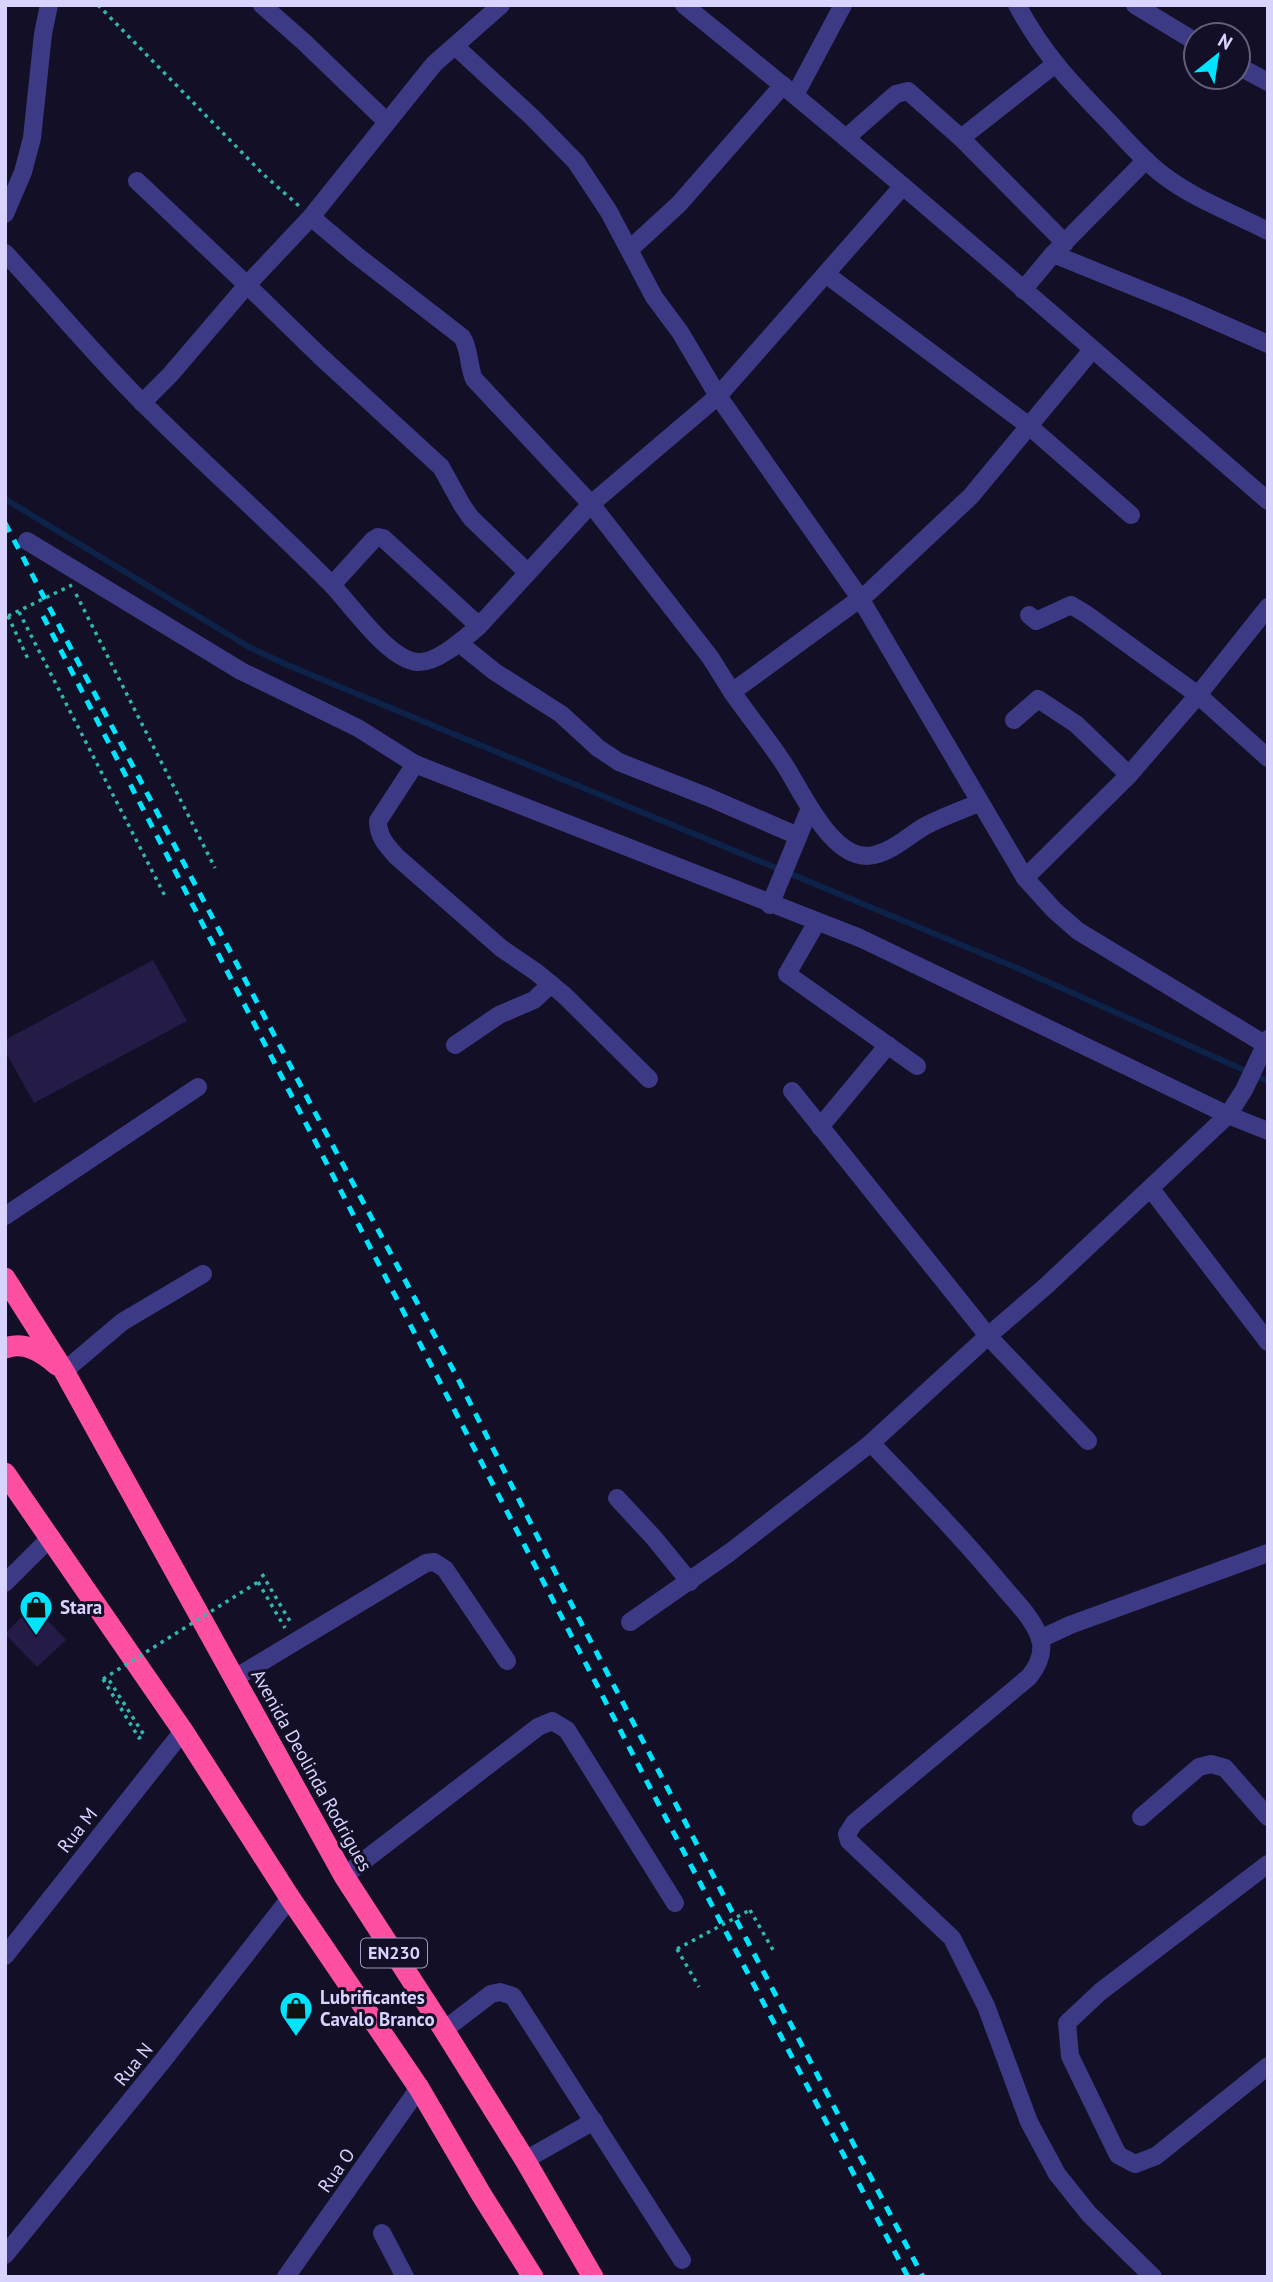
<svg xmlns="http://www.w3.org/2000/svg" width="1273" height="2282" viewBox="0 0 1273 2282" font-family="'PT Sans',sans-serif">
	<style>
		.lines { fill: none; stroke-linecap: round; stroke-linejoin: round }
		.stream { stroke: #0c2248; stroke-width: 6 }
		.building { fill: #241b47 }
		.path { stroke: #2fb8b0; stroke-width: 3.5; stroke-dasharray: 3.5 5; stroke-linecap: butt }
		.minor { stroke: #3d3a85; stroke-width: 18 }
		.highway { stroke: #ff4fa3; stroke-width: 21 }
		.rail { stroke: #00e5ff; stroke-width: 5; stroke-dasharray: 10 9; stroke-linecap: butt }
		.path-bridge { stroke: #2fb8b0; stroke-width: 3.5; stroke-dasharray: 3.5 5; stroke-linecap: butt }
		.labels { text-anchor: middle; stroke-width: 6; stroke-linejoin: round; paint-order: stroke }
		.shield { fill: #130f26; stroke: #9e99be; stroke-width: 2 }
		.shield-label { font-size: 18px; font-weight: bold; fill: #d9d4ff }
		.poi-label { font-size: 19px; font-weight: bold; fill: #d9d4ff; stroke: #130f26; text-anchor: start }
		.street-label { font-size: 19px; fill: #d9d4ff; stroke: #130f26 }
	</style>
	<rect width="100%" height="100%" fill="#130f26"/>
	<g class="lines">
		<!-- stream -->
		<polyline class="stream" points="5,499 249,647 285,664 1017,968 1268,1081"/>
	</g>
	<!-- building -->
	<g class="building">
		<polygon points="153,960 187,1021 34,1103 5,1051 5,1040"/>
		<polygon points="33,1605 66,1640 37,1667 5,1634"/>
	</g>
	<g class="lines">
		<!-- path -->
		<g class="path">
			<polyline points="98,5 263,174 299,206"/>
			<polyline points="76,594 215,868"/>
			<polyline points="19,612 165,896"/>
			<polyline points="8,616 28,659"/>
			<polyline points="262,1574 291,1623"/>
			<polyline points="258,1582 285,1628"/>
			<polyline points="103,1679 139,1738 144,1735 109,1680"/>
			<polyline points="750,1910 773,1950"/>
			<polyline points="677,1949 699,1987"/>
		</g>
		<!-- minor -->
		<g class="minor">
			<polyline points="262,5 304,42 387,122"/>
			<path d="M684 5C883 165 1075 334 1268 501"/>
			<path d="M1017 5C1044 55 1071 83 1110 123 1127 141 1143 160 1163 175 1194 199 1233 213 1268 231"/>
			<polyline points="1135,5 1196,42"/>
			<polyline points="455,46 532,117 576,162 609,212 654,297 680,332 718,396 860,598 1025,878 1054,910 1078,931 1268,1046"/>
			<polyline points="1238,66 1268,82"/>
			<polyline points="795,95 843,5"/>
			<polyline points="846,138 896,94 908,91 961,138 1065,243"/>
			<polyline points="961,138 1054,65"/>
			<polyline points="137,181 247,285 320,356 441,467 462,505 471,518 527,572"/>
			<polyline points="5,214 23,172 32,138 43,34 49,5"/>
			<path d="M311 217 356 255 462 337C470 349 468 365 474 379L591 504 710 657 732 692 869 592 971 496 1092 350"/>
			<polyline points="630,249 679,204 783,85"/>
			<path d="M5 253C52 303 96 357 145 405 206 466 271 523 332 585 352 606 388 659 417 662 437 664 465 638 479 626L591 504 718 396 903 186"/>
			<polyline points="1053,254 1179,305 1268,344"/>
			<polyline points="827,275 1029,426 1131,515"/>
			<polyline points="1023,290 1053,254 1146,160"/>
			<polyline points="142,403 170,375 247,285 311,217 434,64 501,5"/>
			<polyline points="27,541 241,671 358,728 415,764 860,938 1228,1115 1268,1131"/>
			<polyline points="332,585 373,540 378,537 383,538 479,626"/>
			<polyline points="1029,615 1036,621 1071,605 1086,614 1198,695 1268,758"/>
			<polyline points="459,643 495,672 561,714 598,748 619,762 708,797 798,836"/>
			<path d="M732 692C748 715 766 737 782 761 801 788 832 865 874 855 893 851 908 836 925 826 942 817 961 810 979 803"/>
			<polyline points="1014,720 1038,699 1076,724 1129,775"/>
			<path d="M415 764 378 821C378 837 387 846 397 857L501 948 536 972 564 995 649 1079"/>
			<polyline points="1025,878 1129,775 1198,695 1268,607"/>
			<polyline points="770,905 810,808"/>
			<polyline points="817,922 787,974 917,1066"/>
			<polyline points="455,1045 499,1015 534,1000 551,984"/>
			<polyline points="792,1091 988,1336 1088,1441"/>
			<polyline points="820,1127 888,1045"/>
			<polyline points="1151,1189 1268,1342"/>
			<polyline points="5,1216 198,1087"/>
			<polyline points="64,1371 122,1322 203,1274"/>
			<path d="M871 1443C917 1491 963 1538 1005 1589 1018 1604 1037 1623 1041 1643 1043 1656 1037 1667 1029 1677L854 1823 847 1834 849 1841 952 1938 986 2006 1029 2122 1057 2174 1089 2214 1153 2277"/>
			<polyline points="617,1498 654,1538 690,1582"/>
			<polyline points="5,1583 50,1538"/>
			<polyline points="630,1622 729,1553 871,1443 988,1336 1046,1286 1228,1115 1244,1090 1268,1039"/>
			<polyline points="1040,1639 1070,1625 1268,1553"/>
			<polyline points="235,1678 426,1563 434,1562 445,1569 507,1661"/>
			<polyline points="1141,1817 1199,1767 1211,1764 1225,1768 1268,1817"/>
			<polyline points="1268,1864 1100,1992 1067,2023 1070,2056 1118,2155 1135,2164 1156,2156 1268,2066"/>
			<polyline points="344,1876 538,1727 552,1721 567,1730 675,1903"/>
			<polyline points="5,1956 183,1731"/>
			<polyline points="444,2030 491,1994 500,1992 513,1996 682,2260"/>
			<polyline points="525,2160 594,2121"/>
			<polyline points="382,2233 405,2277"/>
			<polyline points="5,2255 165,2058 290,1898"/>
			<polyline points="286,2277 419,2088"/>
		</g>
		<!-- highway -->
		<g class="highway">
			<polyline points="5,1278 64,1371 344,1876 444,2030 525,2160 593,2277"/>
			<path d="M5 1348C25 1341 42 1352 57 1365"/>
			<polyline points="5,1473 183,1731 290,1898 419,2088 481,2194 533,2277"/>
		</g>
		<!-- rail -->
		<g class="rail">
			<polyline points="5,523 311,1105 457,1377 577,1615 923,2277"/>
			<polyline points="43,616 658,1803 908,2277"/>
		</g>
		<!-- path-bridge -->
		<g class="path-bridge">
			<polyline points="8,616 72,585"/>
			<polyline points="103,1679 258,1582"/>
			<polyline points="677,1949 750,1910"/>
		</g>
	</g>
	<!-- icons -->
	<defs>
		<symbol id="shop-pin" viewBox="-11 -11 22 30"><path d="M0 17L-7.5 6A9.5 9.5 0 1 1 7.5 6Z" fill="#00e5ff" stroke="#130f26"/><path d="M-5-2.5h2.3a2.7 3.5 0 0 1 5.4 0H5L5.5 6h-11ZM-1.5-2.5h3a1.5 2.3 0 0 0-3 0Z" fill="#111"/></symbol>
	</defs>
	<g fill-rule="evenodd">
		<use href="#shop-pin" x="17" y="1588" width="38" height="52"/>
		<use href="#shop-pin" x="277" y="1989" width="38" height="52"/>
	</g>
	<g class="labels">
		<!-- shield labels -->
		<rect class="shield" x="361" y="1938.5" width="66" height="29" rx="5"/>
		<g class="shield-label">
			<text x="394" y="1959">EN230</text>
		</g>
		<!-- poi labels -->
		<g class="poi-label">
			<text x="60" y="1614">Stara</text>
			<text x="320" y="2004">Lubrificantes<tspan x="320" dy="22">Cavalo Branco</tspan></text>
		</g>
		<!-- street labels -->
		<g class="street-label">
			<text transform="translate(312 1770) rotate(61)" y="7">Avenida Deolinda Rodrigues</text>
			<text transform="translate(77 1830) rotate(-52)" y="7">Rua M</text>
			<text transform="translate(133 2064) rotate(-51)" y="7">Rua N</text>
			<text transform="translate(336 2170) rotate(-55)" y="7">Rua O</text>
		</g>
	</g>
	<!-- border -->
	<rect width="1273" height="2282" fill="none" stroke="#d9d4ff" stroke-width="14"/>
	<!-- north arrow -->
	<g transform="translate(1217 56) rotate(30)"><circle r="33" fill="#130f26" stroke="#625e7d" stroke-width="2"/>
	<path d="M0-5L12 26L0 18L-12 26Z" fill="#00e5ff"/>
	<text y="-10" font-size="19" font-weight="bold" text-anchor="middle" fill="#d9d4ff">N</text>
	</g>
</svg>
